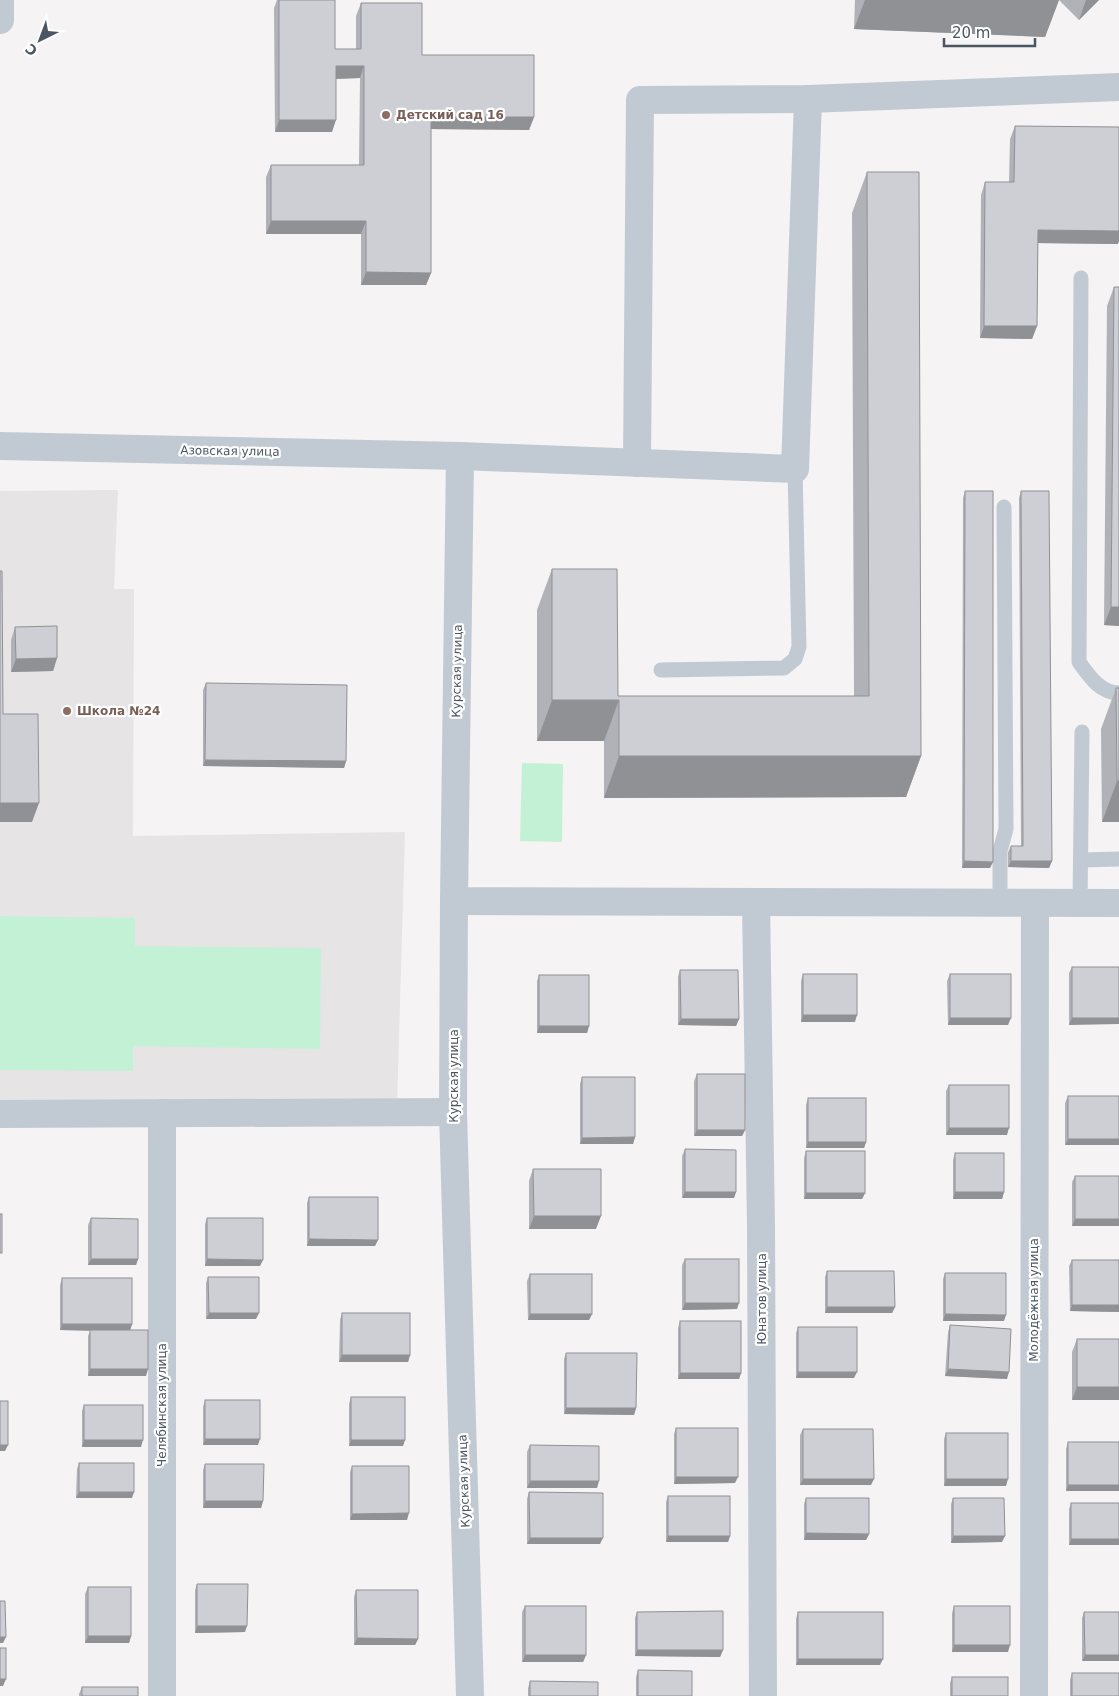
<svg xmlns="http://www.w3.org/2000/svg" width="1119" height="1696" viewBox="0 0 1119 1696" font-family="'DejaVu Sans',sans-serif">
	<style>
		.education { fill: #e6e4e5 }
		.green { fill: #c3f1d5 }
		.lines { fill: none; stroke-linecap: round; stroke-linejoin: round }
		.service { stroke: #c1cad2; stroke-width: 15 }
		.minor { stroke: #c1cad2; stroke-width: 28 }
		.tertiary { stroke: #c1cad2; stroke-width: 28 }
		.wall { fill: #b0b2b7 }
		.shaded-wall { fill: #909195 }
		.building { fill: #cdcfd5; stroke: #909195 }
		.education-dot { fill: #8d6e63; stroke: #fff; stroke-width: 2 }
		.labels { text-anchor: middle; stroke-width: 4.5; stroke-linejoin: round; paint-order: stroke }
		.education-label { font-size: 12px; font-weight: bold; fill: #785e54; stroke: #fff; text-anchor: start }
		.street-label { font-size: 12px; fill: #4a5661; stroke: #fff }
	</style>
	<rect width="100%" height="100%" fill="#f5f3f3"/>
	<!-- education -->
	<polygon class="education" points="118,490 114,589 134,589 133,836 405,832 397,1105 0,1103 0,491"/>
	<!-- green -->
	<g class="green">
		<polygon points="522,763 563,764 562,842 520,841"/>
		<polygon points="0,916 135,918 135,946 321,948 320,1049 133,1046 133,1071 0,1070"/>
	</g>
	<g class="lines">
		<!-- service -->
		<g class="service">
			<path d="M1081 278 1079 662C1089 676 1100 693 1119 693"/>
			<polyline points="661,670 784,668 795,659 799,647 795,469"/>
			<polyline points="1081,860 1119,859"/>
			<polyline points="1000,903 1000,851 1006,829 1004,507"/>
			<polyline points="1080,903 1082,732"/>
		</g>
		<!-- minor -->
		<g class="minor">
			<polyline points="0,20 0,0"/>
			<polyline points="460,456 795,469 808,99"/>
			<polyline points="637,463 640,100 808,99 1119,87"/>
			<polyline points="454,901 453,1112 470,1696"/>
			<polyline points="756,903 761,1226 763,1696"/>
			<polyline points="0,1114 453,1112"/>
			<polyline points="162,1696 162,1113"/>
			<polyline points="1034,1696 1035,903"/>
		</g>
		<!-- tertiary -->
		<polyline class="tertiary" points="0,446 460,456 454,901 1119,903"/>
	</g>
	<!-- wall -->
	<g class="wall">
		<polygon points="277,0 335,0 335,49 356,49 356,16 361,3 422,55 534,117 529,130 431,129 431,273 426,285 361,285 361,234 266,234 266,177 271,165 359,165 360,78 336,79 332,132 275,132 274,8"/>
		<polygon points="855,0 1099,0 1079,20 1059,0 1045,37 854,29"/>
		<polygon points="1015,126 1118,244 1038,243 1037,326 1032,339 980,338 981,195 985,182 1009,182 1010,139"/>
		<polygon points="867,172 921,756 906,797 604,798 604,741 537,741 537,610 552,569 618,696 854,696 852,213"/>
		<polygon points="1114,287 1119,287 1119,626 1104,625 1107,306"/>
		<polygon points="965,491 990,868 962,868 963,498"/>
		<polygon points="1021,491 1052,861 1049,868 1008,867 1008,852 1011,846 1021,846 1019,498"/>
		<polygon points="15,627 57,658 53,671 11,672 11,640"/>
		<polygon points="206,683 346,761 344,768 203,766 203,690"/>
		<polygon points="1116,688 1119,688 1119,822 1102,822 1101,729"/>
		<polygon points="1072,967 1119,967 1069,1025 1069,973"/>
		<polygon points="680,970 739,1019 736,1026 678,1025 678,977"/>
		<polygon points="803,974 855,1022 801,1022 801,981"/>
		<polygon points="950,974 1008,1025 948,1025 947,981"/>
		<polygon points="539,975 589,1026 587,1033 537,1033 537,981"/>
		<polygon points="697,1074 745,1130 742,1136 694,1136 694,1081"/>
		<polygon points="582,1077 635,1137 633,1144 580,1144 580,1084"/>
		<polygon points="949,1085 1007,1135 946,1135 946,1091"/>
		<polygon points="1068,1096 1119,1096 1065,1145 1065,1103"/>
		<polygon points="808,1098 866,1142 864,1148 806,1148 806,1105"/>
		<polygon points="685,1149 736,1192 734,1198 682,1198 682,1156"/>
		<polygon points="806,1151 865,1193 862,1199 804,1199 804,1158"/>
		<polygon points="955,1153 1004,1192 1002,1199 953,1199 953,1160"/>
		<polygon points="533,1169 596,1229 529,1229 529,1181"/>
		<polygon points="1075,1176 1119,1176 1119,1226 1072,1226 1072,1182"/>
		<polygon points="309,1197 375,1246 307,1246 307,1203"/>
		<polygon points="91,1218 138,1259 136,1265 88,1265 88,1225"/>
		<polygon points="207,1218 260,1266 205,1266 205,1224"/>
		<polygon points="685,1259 737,1309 682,1310 682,1265"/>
		<polygon points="1072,1260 1119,1260 1119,1312 1070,1311 1069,1266"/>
		<polygon points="827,1271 895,1307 892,1313 825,1313 825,1277"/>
		<polygon points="945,1273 1004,1321 943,1321 943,1279"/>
		<polygon points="530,1274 592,1314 589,1320 528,1320 527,1281"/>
		<polygon points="208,1277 256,1319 206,1319 206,1283"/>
		<polygon points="62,1278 132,1324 130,1330 146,1376 88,1376 88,1336 90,1331 60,1330 60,1285"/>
		<polygon points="342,1313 410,1355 408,1362 339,1362 340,1320"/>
		<polygon points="680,1321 741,1373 739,1379 678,1379 678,1328"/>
		<polygon points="950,1325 1007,1379 945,1376 948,1332"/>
		<polygon points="798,1327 854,1378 796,1378 796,1333"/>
		<polygon points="1077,1339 1119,1339 1072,1400 1072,1352"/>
		<polygon points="566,1353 636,1408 634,1415 564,1414 564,1359"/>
		<polygon points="351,1397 403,1446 349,1446 349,1404"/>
		<polygon points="205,1400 258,1445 203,1445 203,1407"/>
		<polygon points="84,1405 141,1447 82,1447 82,1411"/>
		<polygon points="676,1428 735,1483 674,1484 674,1434"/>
		<polygon points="803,1429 871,1485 800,1485 800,1435"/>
		<polygon points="946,1433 1006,1486 944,1486 944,1439"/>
		<polygon points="1068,1442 1119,1442 1066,1491 1066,1449"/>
		<polygon points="530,1445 597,1488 527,1488 527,1452"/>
		<polygon points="79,1463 132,1498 76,1498 77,1469"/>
		<polygon points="205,1464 263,1501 261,1508 203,1508 203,1470"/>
		<polygon points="352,1466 407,1520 350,1520 350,1472"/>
		<polygon points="529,1492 600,1544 527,1544 527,1499"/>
		<polygon points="668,1496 730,1536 728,1542 666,1542 666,1502"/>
		<polygon points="806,1498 869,1534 866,1540 804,1540 804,1504"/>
		<polygon points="953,1498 1002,1542 951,1543 951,1504"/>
		<polygon points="1071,1503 1119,1503 1069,1545 1069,1509"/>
		<polygon points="197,1584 245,1632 195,1633 195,1590"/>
		<polygon points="88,1587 131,1636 129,1643 85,1643 85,1594"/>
		<polygon points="356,1590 418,1639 415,1645 354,1645 354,1597"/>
		<polygon points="525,1606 586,1655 583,1662 522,1662 522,1612"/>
		<polygon points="954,1606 1008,1652 952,1652 952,1613"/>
		<polygon points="637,1612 723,1650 720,1657 635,1656 635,1618"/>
		<polygon points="798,1612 880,1665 796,1665 796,1619"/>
		<polygon points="1084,1612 1119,1612 1082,1661 1082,1618"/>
		<polygon points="638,1670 692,1696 636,1696 636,1677"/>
		<polygon points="1072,1673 1119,1696 1070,1696 1070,1680"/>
		<polygon points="952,1677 1008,1696 950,1696 950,1683"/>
		<polygon points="530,1681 598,1696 528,1696 528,1688"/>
		<polygon points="82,1687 138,1696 79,1696 79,1694"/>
	</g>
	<!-- shaded-wall -->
	<g class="shaded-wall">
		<polygon points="865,0 1059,0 1045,37 854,29"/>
		<polygon points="1086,0 1099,0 1079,20"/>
		<polygon points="336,66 364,66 360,78 331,79"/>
		<polygon points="431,117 534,117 529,130 426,129"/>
		<polygon points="279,120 336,120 332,132 275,132"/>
		<polygon points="271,221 366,221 361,234 266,234"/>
		<polygon points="1038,230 1119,231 1119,241 1118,244 1033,243"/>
		<polygon points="366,272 431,273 426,285 361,285"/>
		<polygon points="984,326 1037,326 1032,339 980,338"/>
		<polygon points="1111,607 1119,607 1119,626 1104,625"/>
		<polygon points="57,658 53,671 11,672 16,659"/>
		<polygon points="552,700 619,700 604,741 537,741"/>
		<polygon points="619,756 921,756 906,797 604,798"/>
		<polygon points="205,760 346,761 344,768 203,766"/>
		<polygon points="1117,781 1119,781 1119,822 1102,822"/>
		<polygon points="0,803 39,803 32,822 0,822"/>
		<polygon points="964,861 993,862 990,868 962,868"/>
		<polygon points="1011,861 1052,861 1049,868 1008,867"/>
		<polygon points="803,1015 857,1015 855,1022 801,1022"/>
		<polygon points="950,1018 1011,1018 1008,1025 948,1025"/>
		<polygon points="1072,1018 1119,1018 1119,1024 1069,1025"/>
		<polygon points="681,1019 739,1019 736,1026 678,1025"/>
		<polygon points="539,1026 589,1026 587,1033 537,1033"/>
		<polygon points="949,1128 1009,1128 1007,1135 946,1135"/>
		<polygon points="697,1130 745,1130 742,1136 694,1136"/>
		<polygon points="635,1137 633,1144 580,1144 582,1138"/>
		<polygon points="1068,1139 1119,1139 1119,1145 1065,1145"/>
		<polygon points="808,1142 866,1142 864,1148 806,1148"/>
		<polygon points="685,1192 736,1192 734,1198 682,1198"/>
		<polygon points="955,1192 1004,1192 1002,1199 953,1199"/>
		<polygon points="806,1193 865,1193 862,1199 804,1199"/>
		<polygon points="534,1216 601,1216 596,1229 529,1229"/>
		<polygon points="1075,1219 1119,1219 1119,1226 1072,1226"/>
		<polygon points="309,1239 378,1240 375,1246 307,1246"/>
		<polygon points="91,1259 138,1259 136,1265 88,1265"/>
		<polygon points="207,1259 263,1260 260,1266 205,1266"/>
		<polygon points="685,1303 739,1303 737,1309 682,1310"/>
		<polygon points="1072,1305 1119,1305 1119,1312 1070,1311"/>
		<polygon points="827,1307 895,1307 892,1313 825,1313"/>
		<polygon points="209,1313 259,1313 256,1319 206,1319"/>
		<polygon points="530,1314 592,1314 589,1320 528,1320"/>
		<polygon points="945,1314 1006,1315 1004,1321 943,1321"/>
		<polygon points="62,1324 132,1324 130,1331 60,1330"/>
		<polygon points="342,1355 410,1355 408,1362 339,1362"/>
		<polygon points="90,1369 148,1369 146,1376 88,1376"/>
		<polygon points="948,1369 1009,1372 1007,1379 945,1376"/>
		<polygon points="798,1372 857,1372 854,1378 796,1378"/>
		<polygon points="680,1373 741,1373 739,1379 678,1379"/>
		<polygon points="1077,1387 1119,1387 1119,1400 1072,1400"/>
		<polygon points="566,1408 636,1408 634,1415 564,1414"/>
		<polygon points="205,1439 260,1439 258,1445 203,1445"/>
		<polygon points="84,1440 143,1440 141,1447 82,1447"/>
		<polygon points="351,1440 405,1440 403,1446 349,1446"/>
		<polygon points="0,1445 8,1445 5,1451 0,1451"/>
		<polygon points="676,1477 738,1477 735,1483 674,1484"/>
		<polygon points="803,1479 874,1479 871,1485 800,1485"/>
		<polygon points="946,1479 1008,1479 1006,1486 944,1486"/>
		<polygon points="530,1481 599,1481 597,1488 527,1488"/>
		<polygon points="1068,1485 1119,1485 1119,1491 1066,1491"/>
		<polygon points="79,1492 134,1492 132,1498 76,1498"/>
		<polygon points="205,1501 263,1501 261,1508 203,1508"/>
		<polygon points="409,1513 407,1520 350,1520 352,1514"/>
		<polygon points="806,1533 869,1534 866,1540 804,1540"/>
		<polygon points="668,1536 730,1536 728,1542 666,1542"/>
		<polygon points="953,1536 1005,1536 1002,1542 951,1543"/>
		<polygon points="530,1538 603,1538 600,1544 527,1544"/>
		<polygon points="1071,1539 1119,1539 1119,1545 1069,1545"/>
		<polygon points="197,1626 247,1626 245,1632 195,1633"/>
		<polygon points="88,1636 131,1636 129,1643 85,1643"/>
		<polygon points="0,1637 6,1637 3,1643 0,1643"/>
		<polygon points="357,1638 418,1639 415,1645 354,1645"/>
		<polygon points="954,1645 1010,1645 1008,1652 952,1652"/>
		<polygon points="637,1650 723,1650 720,1657 635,1656"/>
		<polygon points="525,1655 586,1655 583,1662 522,1662"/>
		<polygon points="1085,1655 1119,1655 1119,1661 1082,1661"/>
		<polygon points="798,1659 883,1659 880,1665 796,1665"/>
		<polygon points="0,1679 6,1679 3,1686 0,1686"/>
	</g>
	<!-- building -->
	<g class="building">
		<polygon points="279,0 335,0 335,49 361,49 361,3 422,3 422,55 534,55 534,117 431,117 431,273 366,272 366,221 271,221 271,165 364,165 364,66 336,66 336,120 279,120"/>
		<polygon points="1015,126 1119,127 1119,231 1038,230 1037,326 984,326 985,182 1014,182"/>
		<polygon points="867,172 919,172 921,756 619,756 619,700 552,700 552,569 617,569 618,696 869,696"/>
		<polygon points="1114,287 1119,287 1119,607 1111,607"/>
		<polygon points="965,491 993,491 993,862 964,861"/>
		<polygon points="1021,491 1049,491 1052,861 1011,861 1011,846 1023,846"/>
		<polygon points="0,571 2,571 3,714 38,714 39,803 0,803"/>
		<polygon points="57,626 57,658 16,659 15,627"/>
		<polygon points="206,683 347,685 346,761 205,760"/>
		<polygon points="1116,688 1119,688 1119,781 1117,781"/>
		<rect x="1072" y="967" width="47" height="51"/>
		<polygon points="680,970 738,970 739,1019 681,1019"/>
		<rect x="803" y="974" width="54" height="41"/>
		<rect x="950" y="974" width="61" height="44"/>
		<rect x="539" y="975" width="50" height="51"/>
		<rect x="697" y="1074" width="48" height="56"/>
		<polygon points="582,1077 635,1077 635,1137 582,1138"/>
		<rect x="949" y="1085" width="60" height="43"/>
		<rect x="1068" y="1096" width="51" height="43"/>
		<rect x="808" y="1098" width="58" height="44"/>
		<polygon points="685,1149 736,1150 736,1192 685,1192"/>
		<rect x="806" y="1151" width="59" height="42"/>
		<rect x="955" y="1153" width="49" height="39"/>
		<polygon points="533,1169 601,1169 601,1216 534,1216"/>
		<rect x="1075" y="1176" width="44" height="43"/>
		<polygon points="309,1197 378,1197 378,1240 309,1239"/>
		<rect x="0" y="1214" width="2" height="39"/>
		<polygon points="91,1218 138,1219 138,1259 91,1259"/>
		<polygon points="207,1218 263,1218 263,1260 207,1259"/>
		<rect x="685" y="1259" width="54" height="44"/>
		<rect x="1072" y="1260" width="47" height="45"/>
		<polygon points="827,1271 894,1271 895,1307 827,1307"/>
		<polygon points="945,1273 1006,1273 1006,1315 945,1314"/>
		<rect x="530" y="1274" width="62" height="40"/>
		<polygon points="208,1277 259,1277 259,1313 209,1313"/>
		<rect x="62" y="1278" width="70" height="46"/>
		<rect x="342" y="1313" width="68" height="42"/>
		<rect x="680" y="1321" width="61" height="52"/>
		<polygon points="950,1325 1011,1329 1009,1372 948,1369"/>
		<rect x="798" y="1327" width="59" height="45"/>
		<rect x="90" y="1330" width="58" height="39"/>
		<rect x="1077" y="1339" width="42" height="48"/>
		<polygon points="566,1353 637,1353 636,1408 566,1408"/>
		<rect x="351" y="1397" width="54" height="43"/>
		<rect x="205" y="1400" width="55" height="39"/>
		<rect x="0" y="1401" width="8" height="44"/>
		<rect x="84" y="1405" width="59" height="35"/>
		<rect x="676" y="1428" width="62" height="49"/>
		<polygon points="803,1429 873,1429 874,1479 803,1479"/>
		<rect x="946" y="1433" width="62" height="46"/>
		<rect x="1068" y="1442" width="51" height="43"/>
		<polygon points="530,1445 599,1446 599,1481 530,1481"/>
		<rect x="79" y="1463" width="55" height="29"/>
		<polygon points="205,1464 264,1464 263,1501 205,1501"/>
		<polygon points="352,1466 409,1466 409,1513 352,1514"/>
		<polygon points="529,1492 603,1493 603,1538 530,1538"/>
		<rect x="668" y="1496" width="62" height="40"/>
		<polygon points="806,1498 869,1498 869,1534 806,1533"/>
		<polygon points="953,1498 1004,1498 1005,1536 953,1536"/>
		<rect x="1071" y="1503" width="48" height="36"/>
		<polygon points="197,1584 248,1584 247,1626 197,1626"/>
		<rect x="88" y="1587" width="43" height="49"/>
		<polygon points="356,1590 418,1590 418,1639 357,1638"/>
		<polygon points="0,1601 5,1601 6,1637 0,1637"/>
		<rect x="525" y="1606" width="61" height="49"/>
		<rect x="954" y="1606" width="56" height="39"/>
		<polygon points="723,1611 723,1650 637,1650 637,1612"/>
		<rect x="798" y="1612" width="85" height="47"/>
		<polygon points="1084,1612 1119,1612 1119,1655 1085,1655"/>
		<rect x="0" y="1648" width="6" height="31"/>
		<polygon points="638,1670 692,1671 692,1696 638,1696"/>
		<rect x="1072" y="1673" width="47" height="23"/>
		<rect x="952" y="1677" width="56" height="19"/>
		<polygon points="530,1681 598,1682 598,1696 530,1696"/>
		<rect x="82" y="1687" width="56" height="9"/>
	</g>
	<!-- markers -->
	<g class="education-dot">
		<circle cx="386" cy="115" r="5"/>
		<circle cx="67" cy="711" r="5"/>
	</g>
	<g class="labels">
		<!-- education labels -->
		<g class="education-label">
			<text x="396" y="119">Детский сад 16</text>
			<text x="77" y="715">Школа №24</text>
		</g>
		<!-- street labels -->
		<g class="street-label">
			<text transform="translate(230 451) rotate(1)" y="4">Азовская улица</text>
			<text transform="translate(457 671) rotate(-89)" y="4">Курская улица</text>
			<text transform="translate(454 1076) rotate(-90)" y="4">Курская улица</text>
			<text transform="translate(762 1299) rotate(-90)" y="4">Юнатов улица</text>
			<text transform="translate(1034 1300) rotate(-90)" y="4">Молодёжная улица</text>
			<text transform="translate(162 1405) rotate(-90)" y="4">Челябинская улица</text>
			<text transform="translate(464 1481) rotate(-92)" y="4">Курская улица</text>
		</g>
	</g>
	<!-- north arrow -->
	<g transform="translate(40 40) rotate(222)" stroke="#ffffff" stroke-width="4" paint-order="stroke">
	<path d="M0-4L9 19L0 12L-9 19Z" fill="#4a5661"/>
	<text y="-8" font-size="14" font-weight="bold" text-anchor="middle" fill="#4a5661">С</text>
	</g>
	<!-- scale -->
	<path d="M944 38v8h91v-8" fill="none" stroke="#4a5661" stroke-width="2.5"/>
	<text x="952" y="38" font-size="15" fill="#4a5661" stroke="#ffffff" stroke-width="4" paint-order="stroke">20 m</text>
</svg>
